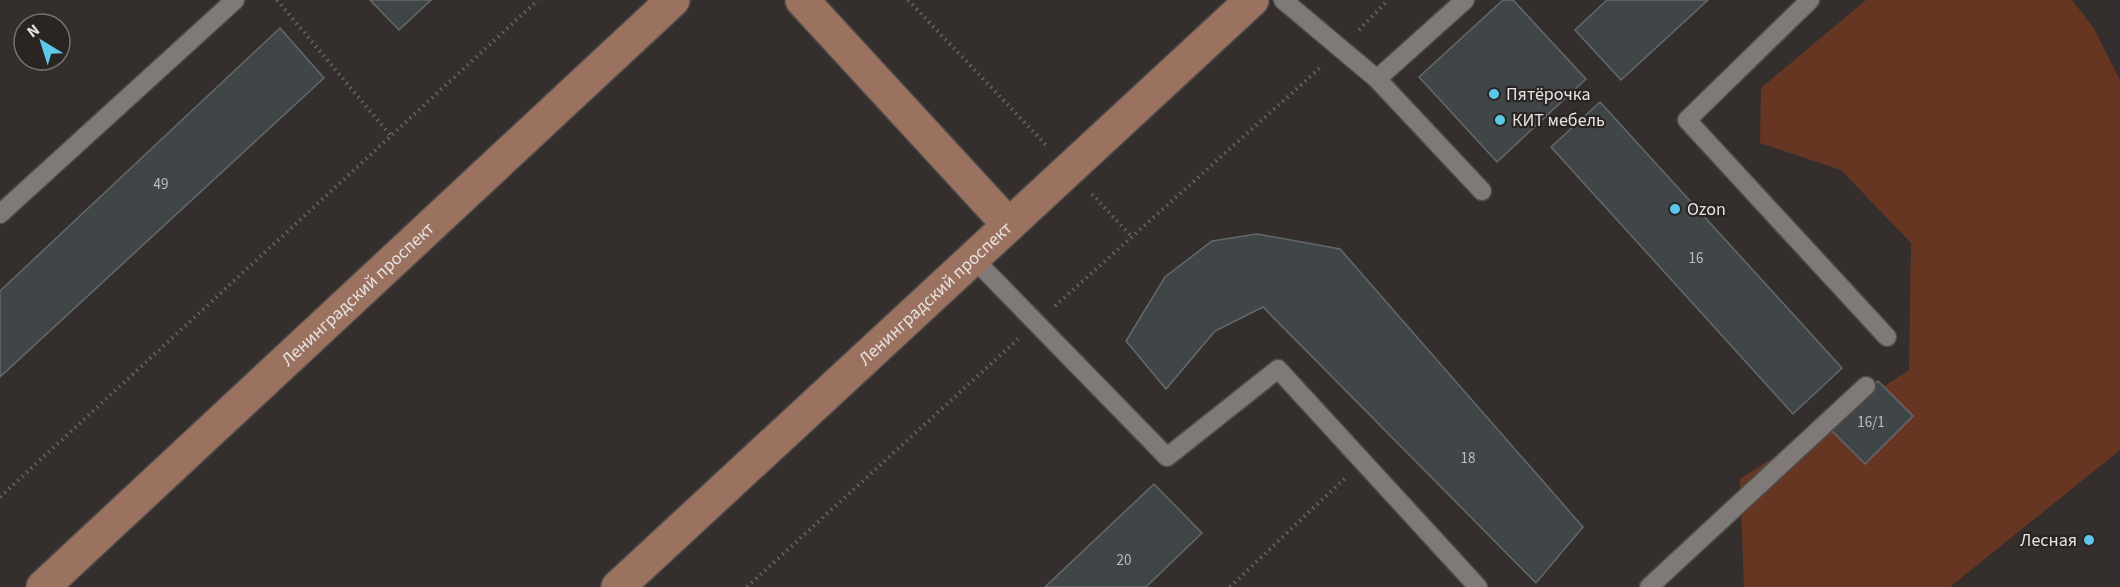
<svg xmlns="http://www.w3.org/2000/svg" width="2120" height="587" viewBox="0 0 2120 587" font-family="'Source Sans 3',sans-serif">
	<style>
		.green { fill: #663623 }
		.building { fill: #404648; stroke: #63696b; stroke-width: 1.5 }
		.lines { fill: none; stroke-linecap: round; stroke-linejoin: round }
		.service-casing { stroke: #504c4a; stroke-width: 21 }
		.secondary-casing { stroke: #504c4a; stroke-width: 36 }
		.path { stroke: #6a6564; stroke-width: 4; stroke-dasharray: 1.5 4.5; stroke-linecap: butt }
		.service { stroke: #7f7a77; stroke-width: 18 }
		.secondary { stroke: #9b725f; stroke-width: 33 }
		.poi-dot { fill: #5cc7e8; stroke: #2a2523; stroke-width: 2 }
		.labels { text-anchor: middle; stroke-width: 4.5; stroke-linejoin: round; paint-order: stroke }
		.number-label { font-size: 15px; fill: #bdbcbc }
		.poi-label { font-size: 18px; fill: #e7e3e2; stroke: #2a2523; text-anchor: start }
		.street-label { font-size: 18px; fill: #e7e3e2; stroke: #2a2523 }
	</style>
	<rect width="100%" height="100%" fill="#342f2d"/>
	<!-- green -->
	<polygon class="green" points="1866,0 2072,0 2093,27 2120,80 2120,450 1950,587 1744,587 1740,479 1909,370 1911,243 1841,170 1760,143 1761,88"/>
	<!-- building -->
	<g class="building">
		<polygon points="370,0 431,0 399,30"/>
		<polygon points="1503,0 1513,0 1586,79 1497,162 1419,77"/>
		<polygon points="1607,0 1708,0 1621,80 1575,30"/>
		<polygon points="280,28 324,78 0,377 0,291"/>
		<polygon points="1600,102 1842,368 1793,414 1551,147"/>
		<polygon points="1257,234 1340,249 1583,527 1536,583 1263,307 1215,331 1166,389 1126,341 1165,277 1212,241"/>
		<polygon points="1878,381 1913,416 1865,464 1830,429"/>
		<polygon points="1154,484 1202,533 1146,587 1045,587"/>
	</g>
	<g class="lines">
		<defs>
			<g id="service">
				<polyline points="1283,0 1377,79 1465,0"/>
				<polyline points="1810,0 1687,120 1887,337"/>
				<polyline points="1377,79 1482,191"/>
				<polyline points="0,214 235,0"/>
				<polyline points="973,258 1167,457 1278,369 1478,587"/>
				<polyline points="1649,587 1866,386"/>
			</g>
			<g id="secondary">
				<polyline points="802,0 1009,225"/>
				<path id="s1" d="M43 587 673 0"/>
				<path id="s2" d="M618 587 1252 0"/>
			</g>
		</defs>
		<!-- service casing -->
		<use href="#service" class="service-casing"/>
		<!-- secondary casing -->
		<use href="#secondary" class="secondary-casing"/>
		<!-- path -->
		<g class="path">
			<polyline points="277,0 391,136"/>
			<polyline points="908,0 1046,145"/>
			<polyline points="1359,30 1388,0"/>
			<polyline points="1092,194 1132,237"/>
			<polyline points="1055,306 1322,66"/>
			<polyline points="0,497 538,0"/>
			<polyline points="747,587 1018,339"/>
			<polyline points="1230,587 1345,478"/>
		</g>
		<!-- service -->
		<use href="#service" class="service"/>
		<!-- secondary -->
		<use href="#secondary" class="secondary"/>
	</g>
	<!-- markers -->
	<g class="poi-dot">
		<circle cx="1494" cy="94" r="6"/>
		<circle cx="1500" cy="120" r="6"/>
		<circle cx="1675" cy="209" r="6"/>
		<circle cx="2089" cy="540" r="6"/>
	</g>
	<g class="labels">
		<!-- number labels -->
		<g class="number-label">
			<text x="161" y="189">49</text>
			<text x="1696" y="263">16</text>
			<text x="1871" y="427">16/1</text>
			<text x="1468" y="463">18</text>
			<text x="1124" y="565">20</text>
		</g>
		<!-- poi labels -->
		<g class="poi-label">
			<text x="1506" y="100">Пятёрочка</text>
			<text x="1512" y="126">КИТ мебель</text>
			<text x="1687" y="215">Ozon</text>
			<text x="2077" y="546" text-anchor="end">Лесная</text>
		</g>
		<!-- street labels -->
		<g class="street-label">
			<text dy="6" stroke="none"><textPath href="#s2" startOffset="432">Ленинградский проспект</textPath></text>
			<text dy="6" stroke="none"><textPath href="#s1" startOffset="430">Ленинградский проспект</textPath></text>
		</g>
	</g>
	<!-- north arrow -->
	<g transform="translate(42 42) rotate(322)"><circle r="28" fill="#2a2523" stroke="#76716f" stroke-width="1.5"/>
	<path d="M0-4.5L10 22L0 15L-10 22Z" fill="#5cc7e8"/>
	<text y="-9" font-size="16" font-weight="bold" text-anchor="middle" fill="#e7e3e2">N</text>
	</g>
</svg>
